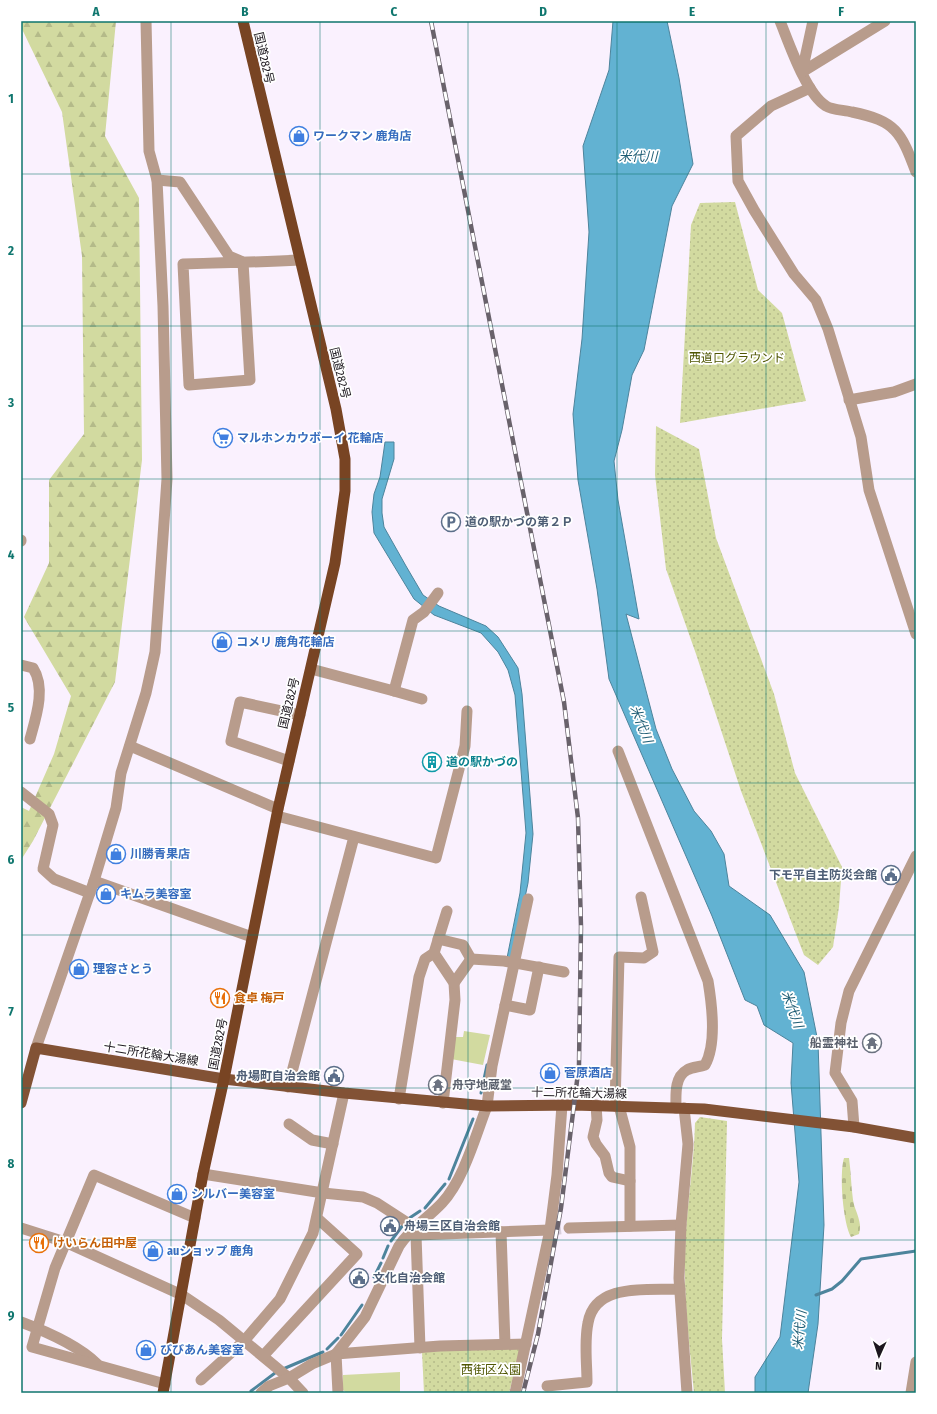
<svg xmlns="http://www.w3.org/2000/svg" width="937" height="1414" viewBox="0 0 937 1414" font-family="'Fira Sans Condensed','Noto Sans JP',sans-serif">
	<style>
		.grass { fill: #d2daa0 }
		.forest { fill: url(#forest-firs) }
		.cemetery { fill: url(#cemetery-stones) }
		.park { fill: url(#park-dots) }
		.water { fill: #62b2d2; stroke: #4d849c }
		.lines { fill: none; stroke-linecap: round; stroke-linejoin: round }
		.stream { stroke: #4d849c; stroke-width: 3 }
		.minor-tunnel { stroke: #d9d0dc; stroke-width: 11; stroke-dasharray: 11 5.5; stroke-linecap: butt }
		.minor { stroke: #b89c8c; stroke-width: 11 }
		.tertiary { stroke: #b89c8c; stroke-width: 11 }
		.primary { stroke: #825235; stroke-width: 11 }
		.trunk { stroke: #784423; stroke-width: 11 }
		.rail-casing { stroke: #69626b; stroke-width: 4.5 }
		.rail { stroke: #fff; stroke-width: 3; stroke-dasharray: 9; stroke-linecap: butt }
		.grid { fill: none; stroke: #0f766e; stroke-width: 1; stroke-opacity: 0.55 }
		.labels { text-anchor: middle; stroke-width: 3.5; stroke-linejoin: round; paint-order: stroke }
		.street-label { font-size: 12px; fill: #1c171e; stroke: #fff }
		.shop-label { font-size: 12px; font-weight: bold; fill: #366cbe; stroke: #fff; text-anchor: start }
		.park-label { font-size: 12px; fill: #505704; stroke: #fff }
		.service-label { font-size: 12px; font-weight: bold; fill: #4e5e75; stroke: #fff; text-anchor: start }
		.culture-label { font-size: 12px; font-weight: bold; fill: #0d838f; stroke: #fff; text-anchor: start }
		.food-label { font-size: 12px; font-weight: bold; fill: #c56008; stroke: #fff; text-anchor: start }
		.worship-label { font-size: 12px; font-weight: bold; fill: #5b616d; stroke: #fff; text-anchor: end }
		.water-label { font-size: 13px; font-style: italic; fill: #1f5e75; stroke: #fff }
		.neatline { fill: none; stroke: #0f766e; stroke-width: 1.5 }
		.grid-label { font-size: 13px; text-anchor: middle; font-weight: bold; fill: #0f766e }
	</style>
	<defs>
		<pattern id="forest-firs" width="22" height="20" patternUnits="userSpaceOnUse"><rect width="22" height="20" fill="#d2daa0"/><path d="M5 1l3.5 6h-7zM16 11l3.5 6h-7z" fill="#b4ba89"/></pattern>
		<pattern id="cemetery-stones" width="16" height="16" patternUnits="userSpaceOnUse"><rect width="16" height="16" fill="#d2daa0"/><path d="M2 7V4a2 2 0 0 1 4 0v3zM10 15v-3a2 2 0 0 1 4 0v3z" fill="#b4ba89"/></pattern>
		<pattern id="park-dots" width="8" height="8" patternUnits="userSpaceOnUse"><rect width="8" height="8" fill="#d2daa0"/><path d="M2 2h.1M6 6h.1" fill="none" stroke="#b4ba89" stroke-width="1.8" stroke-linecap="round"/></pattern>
	</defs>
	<rect width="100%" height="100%" fill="#faf1fe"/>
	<!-- grass -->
	<g class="grass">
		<polygon points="464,1031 490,1035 483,1065 451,1059 455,1037 463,1037"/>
		<polygon points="400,1372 400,1393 347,1393 343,1390 343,1375"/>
	</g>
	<!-- forest -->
	<polygon class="forest" points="21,21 116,21 105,136 139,198 142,460 115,682 33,841 21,860 21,807 29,811 54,754 71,696 24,617 49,563 49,480 84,434 82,256 62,112 21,27"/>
	<!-- cemetery -->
	<path class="cemetery" d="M844 1158H849C851 1172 851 1186 853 1200 855 1212 863 1222 859 1234L851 1237C843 1223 839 1174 844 1158Z"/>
	<!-- park -->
	<g class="park">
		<polygon points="735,202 758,290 782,313 806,401 680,423 691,225 700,203"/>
		<polygon points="656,426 699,449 716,538 774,694 795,773 842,867 839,907 833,947 818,965 804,955 741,791 696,654 666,569 655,475"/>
		<path d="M700 1117 727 1121 722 1339 725 1393H694C690 1349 684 1304 685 1259 685 1214 694 1169 695 1123Z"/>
		<polygon points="521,1346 509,1393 424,1393 422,1352"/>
	</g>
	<!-- water -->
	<g class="water">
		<polygon points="613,21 667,21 679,78 693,164 672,206 644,350 632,375 622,430 614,461 618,500 639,619 626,614 656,729 672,769 694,811 711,831 724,854 729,886 770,915 804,972 818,1042 824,1225 818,1324 808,1393 755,1393 755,1377 780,1337 799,1182 791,1083 793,1043 764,1025 757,1006 745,1000 712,916 609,679 597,589 578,480 573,414 582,339 589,232 583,146 609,70"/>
		<polygon points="385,442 394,442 394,459 382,499 382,513 384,527 406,566 423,595 439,606 486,626 498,637 518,668 522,694 533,834 528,883 512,960 507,958 520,893 526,833 515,695 508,670 498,652 481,633 434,615 414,599 374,533 372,512 374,494 380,477"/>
	</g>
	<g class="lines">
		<!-- stream -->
		<g class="stream">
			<polyline points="481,1093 487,1065"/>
			<polyline points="449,1179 473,1119"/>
			<polyline points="425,1208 445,1184"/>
			<polyline points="408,1219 420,1211"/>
			<polyline points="391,1241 403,1225"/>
			<polyline points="383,1258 388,1246"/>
			<polyline points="374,1277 381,1263"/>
			<polyline points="816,1295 832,1289 842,1281 861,1259 916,1251"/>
			<polyline points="341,1335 362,1305"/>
			<polyline points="327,1349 338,1338"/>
			<polyline points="283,1369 323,1352"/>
			<polyline points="251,1391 275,1373"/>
		</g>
		<!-- minor-tunnel -->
		<polyline class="minor-tunnel" points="550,1230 569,1228"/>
		<!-- minor -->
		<g class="minor">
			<path d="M780 21C789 43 806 94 826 106 832 110 845 110 852 112 896 121 901 132 916 172"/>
			<polyline points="802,72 885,21"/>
			<polyline points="802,72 813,21"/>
			<polyline points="810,88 771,106 736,136 738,181 754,210 794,274 816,300 828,329 861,437 869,490 916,634"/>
			<path d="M157 180 180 182 229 256 243 262 250 380 189 385 183 264C222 263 261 262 300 260"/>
			<polyline points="849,400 894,392 916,384"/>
			<polyline points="21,540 21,541"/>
			<path d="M21 665 33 668C46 688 36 717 30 739"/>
			<polyline points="394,691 422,699"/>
			<polyline points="130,746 278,809"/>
			<path d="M618 751 708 981C712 1005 717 1044 705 1065 699 1067 692 1067 687 1070 674 1077 676 1096 676 1108"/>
			<polyline points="289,761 231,741 240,702 300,715"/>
			<polyline points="21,792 49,814 53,825 43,869 54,879 90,893"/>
			<polyline points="277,816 436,858 465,746 467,711"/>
			<polyline points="94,881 252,937"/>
			<polyline points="438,939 463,945 471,959"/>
			<polyline points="434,953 454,983 455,1000 443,1103"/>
			<polyline points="454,983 471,959 504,961 564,972"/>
			<polyline points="505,1005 530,1010 539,967"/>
			<polyline points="36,1048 94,881 116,808 121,773 146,693 155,652 167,479 163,306 157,180 149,151 146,21"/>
			<polyline points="288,1087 354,837"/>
			<polyline points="399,1099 419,977 425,959 434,953 447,911"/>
			<polyline points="596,1105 597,1120 593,1137 596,1144 605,1156 609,1173 612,1177 630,1181"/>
			<polyline points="487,1106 492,1066 528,899"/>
			<polyline points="615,1106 619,957 644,958 653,952 641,897"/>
			<polyline points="619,1106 630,1147 630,1226"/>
			<polyline points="289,1124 312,1140 333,1144"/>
			<polyline points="854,1127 852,1101 835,1073 841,1023 849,991 916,856"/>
			<polyline points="203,1174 323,1193 363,1197 377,1203 414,1227 416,1235 550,1230"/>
			<polyline points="21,1228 65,1242 182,1295 219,1320 289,1378 303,1393"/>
			<polyline points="569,1228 681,1225"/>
			<polyline points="501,1232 505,1344"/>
			<polyline points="416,1235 420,1348"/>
			<path d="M21 1322C45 1331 79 1346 97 1364"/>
			<polyline points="263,1356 357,1254 317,1218"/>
			<polyline points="201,1380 244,1341 280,1299 313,1233 344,1093"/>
			<polyline points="165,1384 32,1347 55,1268 94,1175 195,1218"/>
			<path d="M547 1386 587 1382C587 1363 584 1342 588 1323 595 1282 648 1291 680 1289"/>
			<polyline points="261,1393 269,1386 289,1378 312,1364 336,1354 440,1346 526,1344"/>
			<polyline points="515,1393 550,1230 557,1175 562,1105"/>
			<polyline points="911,1393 916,1362"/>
		</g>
		<!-- tertiary -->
		<g class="tertiary">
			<polyline points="311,669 394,691 413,620 424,612 438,593"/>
			<polyline points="684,1108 688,1144 681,1225 679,1278 687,1393"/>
			<path d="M338 1393 336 1354 365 1317 399 1246C411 1228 428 1218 442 1203 464 1179 475 1137 487 1106"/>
		</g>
		<!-- primary -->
		<polyline class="primary" points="21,1103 36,1048 224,1079 344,1093 487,1106 574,1105 704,1109 854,1127 916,1138"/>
		<!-- trunk -->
		<polyline class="trunk" points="163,1393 203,1174 224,1079 278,809 335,563 345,491 345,459 336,409 243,21"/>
		<defs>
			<polyline id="rail" points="431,21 564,702 578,818 581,927 579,1065 561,1208 538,1334 523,1393"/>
		</defs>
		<!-- rail casing -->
		<use href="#rail" class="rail-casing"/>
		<!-- rail -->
		<use href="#rail" class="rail"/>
	</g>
	<!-- grid -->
	<path class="grid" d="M171 21V1393M320 21V1393M468 21V1393M617 21V1393M766 21V1393M21 174H916M21 326H916M21 479H916M21 631H916M21 783H916M21 935H916M21 1088H916M21 1240H916"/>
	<!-- icons -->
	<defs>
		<symbol id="shop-ring" viewBox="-11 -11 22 22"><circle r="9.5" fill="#fff" stroke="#3f7fe0" stroke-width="1.5"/><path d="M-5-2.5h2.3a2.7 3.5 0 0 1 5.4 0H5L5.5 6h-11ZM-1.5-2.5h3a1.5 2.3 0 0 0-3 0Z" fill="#3f7fe0"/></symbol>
		<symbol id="supermarket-ring" viewBox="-11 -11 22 22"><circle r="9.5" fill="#fff" stroke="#3f7fe0" stroke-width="1.5"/><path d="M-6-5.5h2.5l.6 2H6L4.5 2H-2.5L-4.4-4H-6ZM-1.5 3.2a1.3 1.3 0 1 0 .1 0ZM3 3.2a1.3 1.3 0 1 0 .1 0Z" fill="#3f7fe0"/></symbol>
		<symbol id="parking-ring" viewBox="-11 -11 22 22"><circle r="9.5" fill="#fff" stroke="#5c6f8a" stroke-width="1.5"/><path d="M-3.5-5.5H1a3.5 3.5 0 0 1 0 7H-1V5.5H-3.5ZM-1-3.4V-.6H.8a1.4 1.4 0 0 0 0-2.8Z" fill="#5c6f8a"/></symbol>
		<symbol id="building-ring" viewBox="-11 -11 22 22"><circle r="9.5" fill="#fff" stroke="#0f9aa8" stroke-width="1.5"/><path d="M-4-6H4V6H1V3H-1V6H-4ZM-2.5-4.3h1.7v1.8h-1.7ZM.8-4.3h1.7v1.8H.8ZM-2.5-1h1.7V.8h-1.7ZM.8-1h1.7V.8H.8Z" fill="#0f9aa8"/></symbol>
		<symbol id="civic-ring" viewBox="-11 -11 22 22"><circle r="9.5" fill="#fff" stroke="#5c6f8a" stroke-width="1.5"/><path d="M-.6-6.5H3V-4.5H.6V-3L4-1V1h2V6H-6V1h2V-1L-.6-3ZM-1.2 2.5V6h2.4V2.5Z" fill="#5c6f8a"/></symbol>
		<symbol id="restaurant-ring" viewBox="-11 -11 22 22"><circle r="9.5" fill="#fff" stroke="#e8710a" stroke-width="1.5"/><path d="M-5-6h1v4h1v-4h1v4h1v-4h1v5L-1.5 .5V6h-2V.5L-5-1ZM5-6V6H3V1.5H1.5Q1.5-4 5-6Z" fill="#e8710a"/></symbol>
		<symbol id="temple-ring" viewBox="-11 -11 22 22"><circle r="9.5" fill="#fff" stroke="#6b7280" stroke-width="1.5"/><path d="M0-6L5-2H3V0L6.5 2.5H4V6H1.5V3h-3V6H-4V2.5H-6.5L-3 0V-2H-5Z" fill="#6b7280"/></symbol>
	</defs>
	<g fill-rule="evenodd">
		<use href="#shop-ring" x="288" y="125" width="22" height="22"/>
		<use href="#supermarket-ring" x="212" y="427" width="22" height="22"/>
		<use href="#parking-ring" x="440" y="511" width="22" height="22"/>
		<use href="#shop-ring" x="211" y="631" width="22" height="22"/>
		<use href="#building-ring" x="421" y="751" width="22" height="22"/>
		<use href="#shop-ring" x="105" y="843" width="22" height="22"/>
		<use href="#civic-ring" x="880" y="864" width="22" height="22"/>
		<use href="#shop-ring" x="95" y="883" width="22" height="22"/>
		<use href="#shop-ring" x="68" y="958" width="22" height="22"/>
		<use href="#restaurant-ring" x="209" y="987" width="22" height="22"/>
		<use href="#temple-ring" x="861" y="1032" width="22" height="22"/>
		<use href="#shop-ring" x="539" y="1062" width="22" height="22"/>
		<use href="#civic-ring" x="323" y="1065" width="22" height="22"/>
		<use href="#temple-ring" x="427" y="1074" width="22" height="22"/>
		<use href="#shop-ring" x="166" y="1183" width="22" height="22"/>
		<use href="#civic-ring" x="379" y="1215" width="22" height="22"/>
		<use href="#restaurant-ring" x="28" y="1232" width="22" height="22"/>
		<use href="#shop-ring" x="142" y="1240" width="22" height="22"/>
		<use href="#civic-ring" x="348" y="1267" width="22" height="22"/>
		<use href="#shop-ring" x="135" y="1339" width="22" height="22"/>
	</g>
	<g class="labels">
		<!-- street labels -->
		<g class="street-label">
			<text transform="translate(264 58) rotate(77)" y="4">国道282号</text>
			<text transform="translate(340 373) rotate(76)" y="4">国道282号</text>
			<text transform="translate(289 703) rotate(-76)" y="4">国道282号</text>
			<text transform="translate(218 1044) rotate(-79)" y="4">国道282号</text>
			<text transform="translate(151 1054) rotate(9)" y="4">十二所花輪大湯線</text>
			<text transform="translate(579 1093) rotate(1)" y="4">十二所花輪大湯線</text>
		</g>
		<!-- shop labels -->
		<g class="shop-label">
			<text x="313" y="140">ワークマン 鹿角店</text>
			<text x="237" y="442">マルホンカウボーイ 花輪店</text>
			<text x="236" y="646">コメリ 鹿角花輪店</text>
			<text x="130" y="858">川勝青果店</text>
			<text x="120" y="898">キムラ美容室</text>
			<text x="93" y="973">理容さとう</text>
			<text x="564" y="1077">菅原酒店</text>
			<text x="191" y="1198">シルバー美容室</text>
			<text x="167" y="1255">auショップ 鹿角</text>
			<text x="160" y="1354">びびあん美容室</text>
		</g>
		<!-- park labels -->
		<g class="park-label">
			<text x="737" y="362">西道口グラウンド</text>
			<text x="491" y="1374">西街区公園</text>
		</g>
		<!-- service labels -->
		<g class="service-label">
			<text x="465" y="526">道の駅かづの第２Ｐ</text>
			<text x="877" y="879" text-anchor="end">下モ平自主防災会館</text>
			<text x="320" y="1080" text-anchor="end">舟場町自治会館</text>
			<text x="404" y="1230">舟場三区自治会館</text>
			<text x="373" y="1282">文化自治会館</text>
		</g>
		<!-- culture labels -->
		<g class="culture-label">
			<text x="446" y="766">道の駅かづの</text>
		</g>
		<!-- food labels -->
		<g class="food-label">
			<text x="234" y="1002">食卓 梅戸</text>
			<text x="53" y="1247">けいらん田中屋</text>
		</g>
		<!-- worship labels -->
		<g class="worship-label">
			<text x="858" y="1047">船霊神社</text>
			<text x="452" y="1089" text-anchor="start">舟守地蔵堂</text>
		</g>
		<!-- water labels -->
		<g class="water-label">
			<text x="638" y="161">米代川</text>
			<text transform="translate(642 724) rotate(69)" y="5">米代川</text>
			<text transform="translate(793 1009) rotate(70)" y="5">米代川</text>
			<text transform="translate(799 1330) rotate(-84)" y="5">米代川</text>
		</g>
	</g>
	<!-- border -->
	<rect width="937" height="1414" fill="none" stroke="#ffffff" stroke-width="44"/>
	<!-- north arrow -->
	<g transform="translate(879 1356) rotate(183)" stroke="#ffffff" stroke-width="3" paint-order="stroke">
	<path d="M0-3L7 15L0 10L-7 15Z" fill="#1c171e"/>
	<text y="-6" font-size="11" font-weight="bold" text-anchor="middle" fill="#1c171e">N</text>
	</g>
	<rect x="22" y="22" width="893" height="1370" class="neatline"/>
	<g class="grid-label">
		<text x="96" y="16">A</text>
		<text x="245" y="16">B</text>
		<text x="394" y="16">C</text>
		<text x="543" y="16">D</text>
		<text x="692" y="16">E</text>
		<text x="841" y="16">F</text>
		<text x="11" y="103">1</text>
		<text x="11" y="255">2</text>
		<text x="11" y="407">3</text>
		<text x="11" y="559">4</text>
		<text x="11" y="712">5</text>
		<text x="11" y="864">6</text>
		<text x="11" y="1016">7</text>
		<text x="11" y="1168">8</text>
		<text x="11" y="1320">9</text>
	</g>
</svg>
